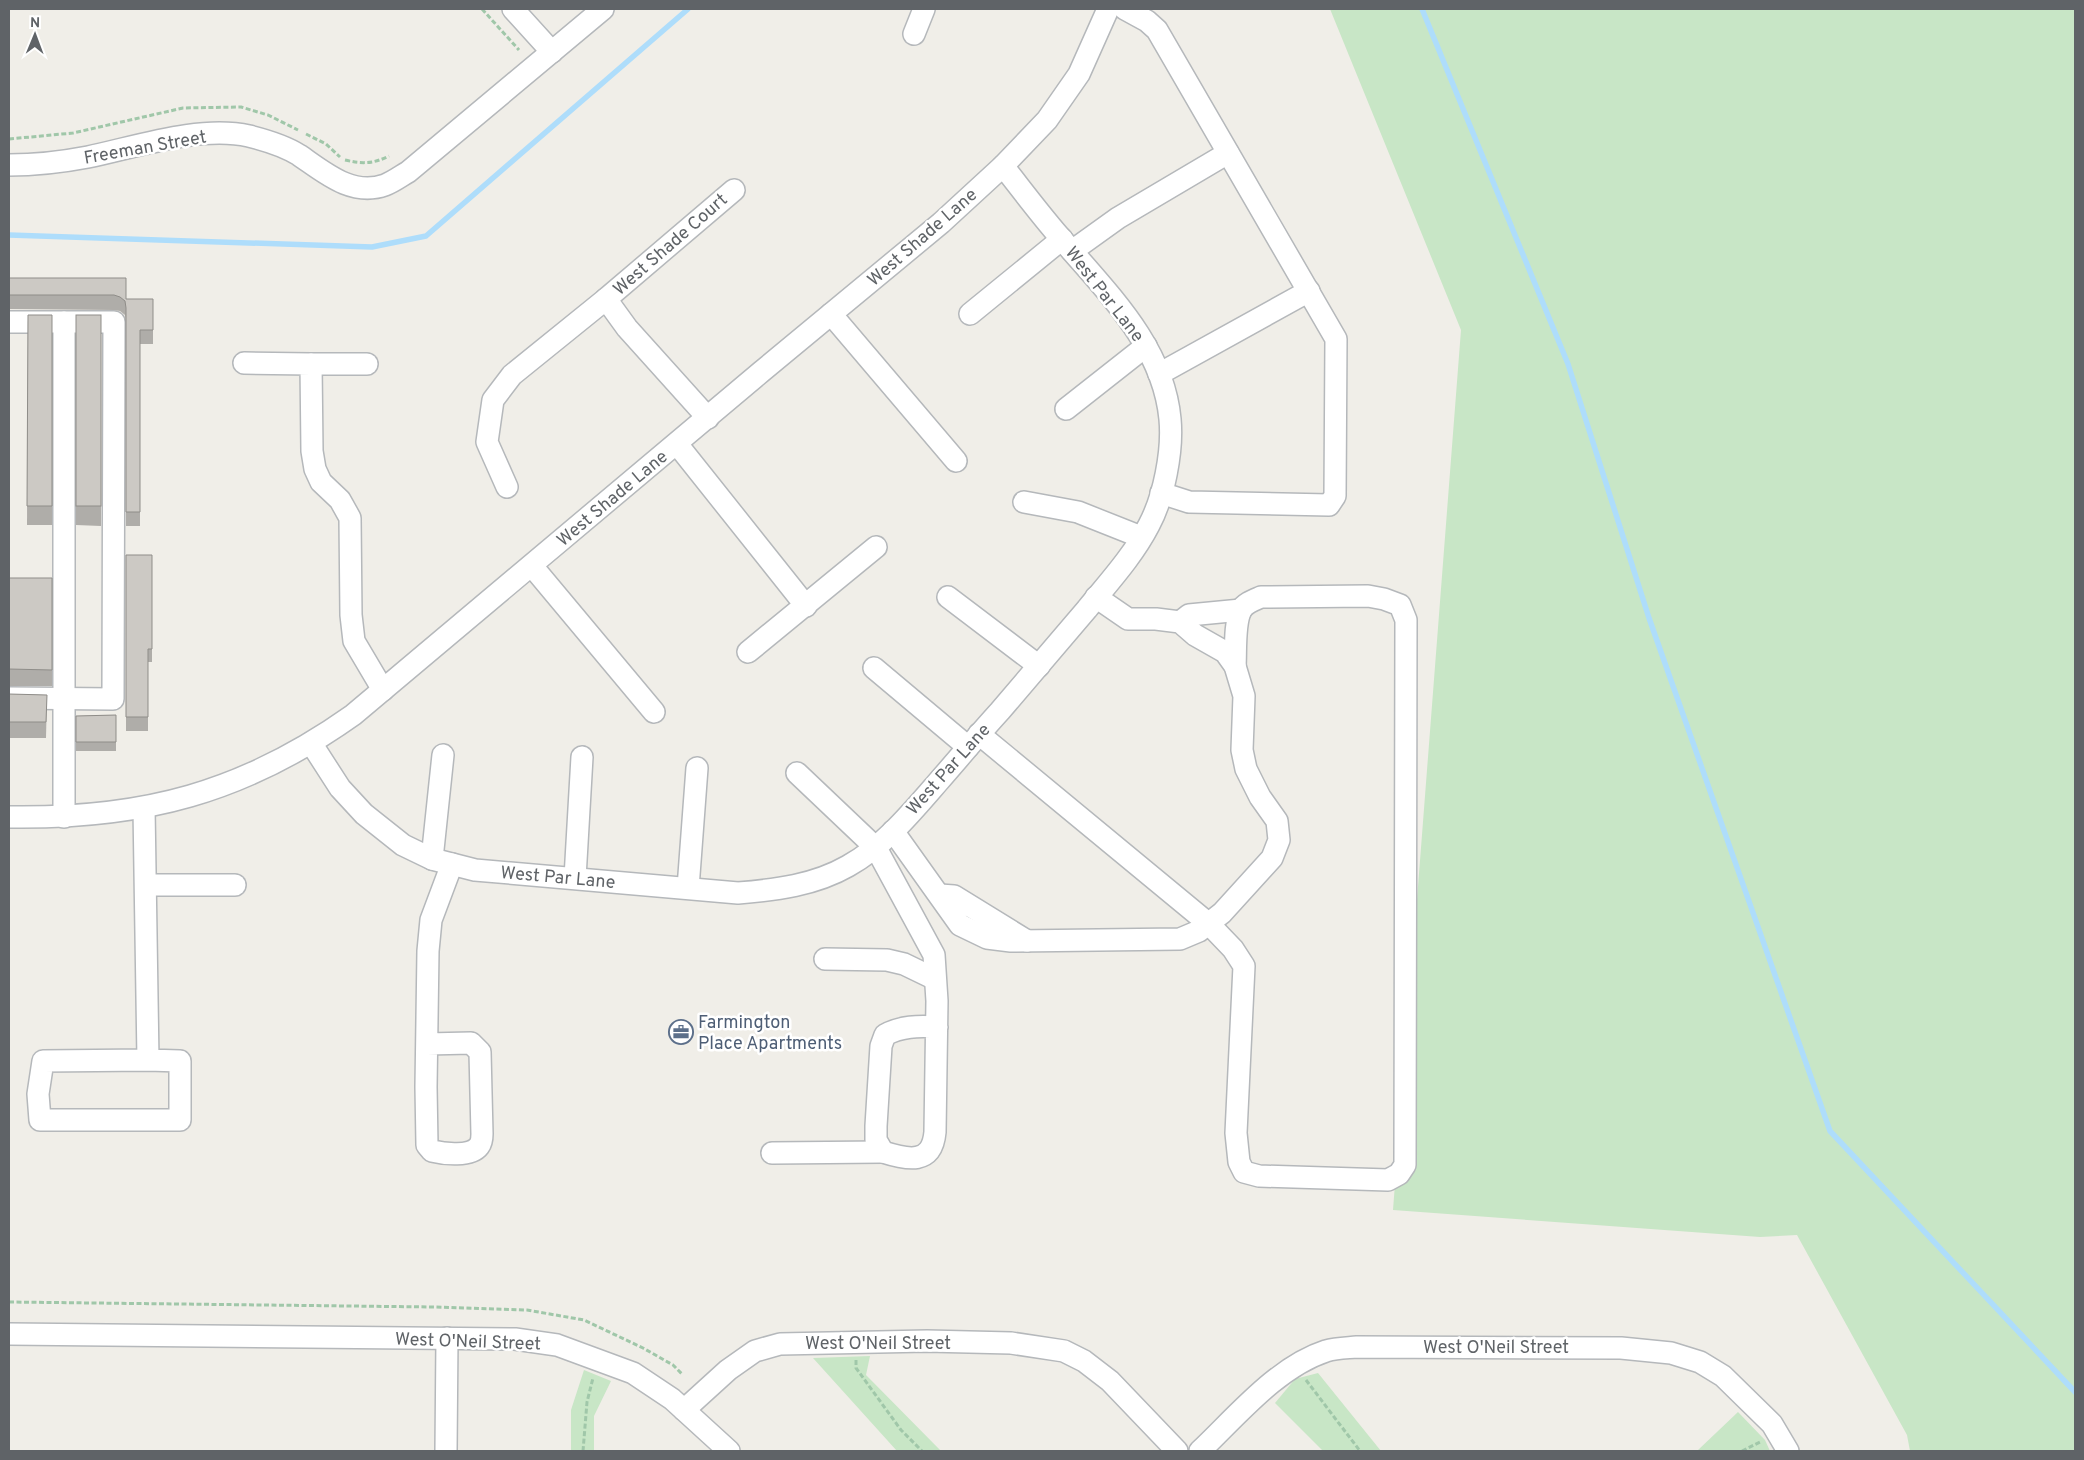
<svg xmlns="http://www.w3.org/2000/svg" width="2084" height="1460" viewBox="0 0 2084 1460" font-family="Overpass,sans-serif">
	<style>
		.grass { fill: #c8e6c6 }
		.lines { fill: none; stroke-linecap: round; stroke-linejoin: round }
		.stream { stroke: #aeddfb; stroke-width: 5.5 }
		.minor-casing { stroke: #b5b8bb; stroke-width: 24 }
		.path { stroke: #a0c7a9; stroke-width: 3; stroke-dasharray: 5 2.5; stroke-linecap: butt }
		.minor { stroke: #fff; stroke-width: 21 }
		.wall { fill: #afada9 }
		.building { fill: #ccc9c4; stroke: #8f8d89 }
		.labels { text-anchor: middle; stroke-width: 5; stroke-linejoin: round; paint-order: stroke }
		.street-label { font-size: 18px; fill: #5f6367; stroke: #fff }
		.service-label { font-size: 18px; fill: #4e5e75; stroke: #fff; text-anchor: start }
	</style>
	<rect width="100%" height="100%" fill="#f0eee8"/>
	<!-- grass -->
	<g class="grass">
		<polygon points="1330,9 2075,9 2075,1451 1910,1451 1907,1435 1797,1235 1760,1237 1393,1210 1461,330"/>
		<polygon points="870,1356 866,1375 941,1451 897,1451 813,1358"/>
		<polygon points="584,1370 611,1381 594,1416 594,1451 571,1451 571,1410"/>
		<polygon points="1318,1373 1381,1451 1323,1451 1275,1403 1295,1379"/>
		<polygon points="1738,1412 1765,1440 1770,1451 1697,1451"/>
	</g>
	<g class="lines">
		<!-- stream -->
		<g class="stream">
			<polyline points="1422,9 1568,364 1649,618 1830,1131 2075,1392"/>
			<polyline points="9,235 372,247 426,236 688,9"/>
		</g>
		<defs>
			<g id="minor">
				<polyline points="513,9 552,52"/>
				<polyline points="1125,9 1147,21 1157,30 1336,339 1335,496 1329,505 1189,502 1161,493"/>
				<polyline points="914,34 924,9"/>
				<path d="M9 165C35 165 62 162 88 157 136 147 200 125 249 136 265 140 285 146 299 155 324 172 352 197 385 185 393 182 401 176 408 172L603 9"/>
				<polyline points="1072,251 1118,218 1228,153"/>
				<polyline points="831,314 956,461"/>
				<polyline points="970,314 1062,239"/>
				<polyline points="9,322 114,322 113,699 9,698"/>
				<polyline points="244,363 311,364 312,451 315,469 321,482 340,500 350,518 351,615 354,641 383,690"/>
				<polyline points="311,364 367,364"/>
				<polyline points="1159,374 1309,291"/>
				<polyline points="1066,409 1146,346"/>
				<polyline points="708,418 627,328 606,299 734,190"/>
				<polyline points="677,444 806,606"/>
				<polyline points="507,487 487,442 493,400 512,375 606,299"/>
				<polyline points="1024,502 1078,512 1141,537"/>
				<polyline points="532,566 654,712"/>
				<polyline points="948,597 1039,666"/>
				<polyline points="1180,622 1189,615 1241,610"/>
				<polyline points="748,652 876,547"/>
				<polyline points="874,668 968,747"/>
				<path d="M979 734 1209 924 1233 949 1244 966 1236 1133 1239 1162 1244 1172 1259 1176 1388 1180 1399 1174 1405 1165 1406 620 1400 605 1384 599 1368 596 1261 597C1254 600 1245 603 1241 610 1234 623 1236 652 1235 666"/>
				<path d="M311 743 340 788 364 814 403 845 432 859 475 870 738 893C776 890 815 885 848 866 884 846 912 812 938 782 959 758 979 734 1000 711 1029 677 1058 643 1087 609 1109 582 1133 556 1149 525 1164 497 1173 451 1170 419 1163 344 1105 291 1059 236 1039 213 1022 190 1003 166"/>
				<path d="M797 773 876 848 934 955 937 1001 935 1132C932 1165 908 1160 883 1152L876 1140V1126L881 1046 885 1035C901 1026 918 1026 937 1027"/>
				<polyline points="144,808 148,1060 43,1061 38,1094 40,1120 180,1120 180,1061 148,1060"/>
				<path d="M9 817C143 819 243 793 353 715L761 372 941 223 1003 166 1047 120 1079 74 1108 9"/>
				<polyline points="64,817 64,322"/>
				<polyline points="893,831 960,925 987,938 1011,941 1180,939 1199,931 1222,913 1272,858 1279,840 1277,821 1260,797 1246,769 1242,750 1244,696 1235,666 1225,652 1195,635 1180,622 1156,619 1128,619 1096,597"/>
				<polyline points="432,859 443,755"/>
				<polyline points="575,878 582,757"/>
				<polyline points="146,885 235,885"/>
				<polyline points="688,888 697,768"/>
				<polyline points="940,895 954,896 1027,941"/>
				<polyline points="825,959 887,960 904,964 935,979"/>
				<path d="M427 1044 471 1043 480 1052 482 1134C482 1138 482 1142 479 1146 471 1157 444 1154 432 1151L427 1145 426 1087 428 951 431 920 452 864"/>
				<polyline points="772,1153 883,1152"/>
				<polyline points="9,1334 515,1339 557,1345 633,1373 672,1399 729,1451"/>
				<polyline points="684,1410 728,1370 755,1351 780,1344 927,1341 1011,1343 1064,1351 1084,1361 1110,1381 1177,1451"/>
				<polyline points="446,1451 447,1338"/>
				<path d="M1200 1451C1237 1416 1277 1367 1326 1351 1336 1348 1347 1348 1357 1347L1621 1348 1671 1353 1700 1362 1723 1376 1772 1424 1788 1451"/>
			</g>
		</defs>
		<!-- minor casing -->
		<use href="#minor" class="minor-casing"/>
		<!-- path -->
		<g class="path">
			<polyline points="482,9 519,50"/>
			<polyline points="306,134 326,144 340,157"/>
			<polyline points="9,139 73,133 183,108 241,107 268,115 298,130"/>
			<path d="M345 160C362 164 373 164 389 156"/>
			<polyline points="9,1302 434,1307 527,1310 584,1320 643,1348 673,1365 683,1375"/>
			<polyline points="856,1360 856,1368 901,1430 922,1451"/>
			<polyline points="1306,1380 1360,1451"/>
			<polyline points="583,1451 587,1402 593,1378"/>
			<polyline points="1742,1451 1762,1441"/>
		</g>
		<!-- minor -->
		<use href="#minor" class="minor"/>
	</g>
	<!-- wall -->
	<g class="wall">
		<polygon points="9,278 126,278 126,299 153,299 153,344 140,344 140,526 126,526 126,322 125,315 120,311 114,310 9,309"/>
		<polygon points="28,315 52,315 52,525 27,525"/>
		<polygon points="76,315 101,315 101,526 76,525"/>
		<polygon points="126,555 152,555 152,662 148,662 148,731 126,731"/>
		<rect x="9" y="578" width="43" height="108"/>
		<polygon points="9,694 47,695 46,738 9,738"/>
		<polygon points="116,715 116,751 76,751 76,716"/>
	</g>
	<!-- building -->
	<g class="building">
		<polygon points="9,278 126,278 126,299 153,299 153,330 140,330 140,512 126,512 126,308 125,301 120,297 114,295 9,295"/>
		<polygon points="28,315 52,315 52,506 27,506"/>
		<rect x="76" y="315" width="25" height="191"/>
		<polygon points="126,555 152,555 152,649 148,649 148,717 126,717"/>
		<polygon points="9,578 52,578 52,670 9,669"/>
		<polygon points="9,694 47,695 46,722 9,722"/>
		<polygon points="116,715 116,742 76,742 76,716"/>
	</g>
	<!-- icons -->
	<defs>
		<symbol id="office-ring" viewBox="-11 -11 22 22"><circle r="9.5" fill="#fff" stroke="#5c6f8a" stroke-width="1.5"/><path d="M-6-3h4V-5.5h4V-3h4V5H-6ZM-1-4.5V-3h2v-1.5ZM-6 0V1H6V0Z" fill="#5c6f8a"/></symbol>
	</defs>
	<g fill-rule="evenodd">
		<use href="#office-ring" x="667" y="1018" width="28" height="28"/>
	</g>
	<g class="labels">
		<!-- street labels -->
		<g class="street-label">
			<text transform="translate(145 147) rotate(-10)" y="6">Freeman Street</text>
			<text transform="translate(922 237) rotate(-41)" y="6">West Shade Lane</text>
			<text transform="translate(670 244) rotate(-41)" y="6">West Shade Court</text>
			<text transform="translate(1105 294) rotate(52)" y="6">West Par Lane</text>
			<text transform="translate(612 498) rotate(-40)" y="6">West Shade Lane</text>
			<text transform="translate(948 769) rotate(-48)" y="6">West Par Lane</text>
			<text transform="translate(558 877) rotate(5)" y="6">West Par Lane</text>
			<text transform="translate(468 1341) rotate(2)" y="6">West O'Neil Street</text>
			<text x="878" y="1349">West O'Neil Street</text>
			<text x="1496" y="1353">West O'Neil Street</text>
		</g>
		<!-- service labels -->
		<g class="service-label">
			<text x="698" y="1028">Farmington<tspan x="698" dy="21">Place Apartments</tspan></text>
		</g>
	</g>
	<!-- border -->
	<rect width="2084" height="1460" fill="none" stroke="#5f6367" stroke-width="20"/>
	<!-- north arrow -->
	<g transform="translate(35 35) rotate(1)" stroke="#ffffff" stroke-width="4" paint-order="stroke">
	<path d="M0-4L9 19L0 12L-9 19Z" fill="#5f6367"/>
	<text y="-8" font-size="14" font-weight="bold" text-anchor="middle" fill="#5f6367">N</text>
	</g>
</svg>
